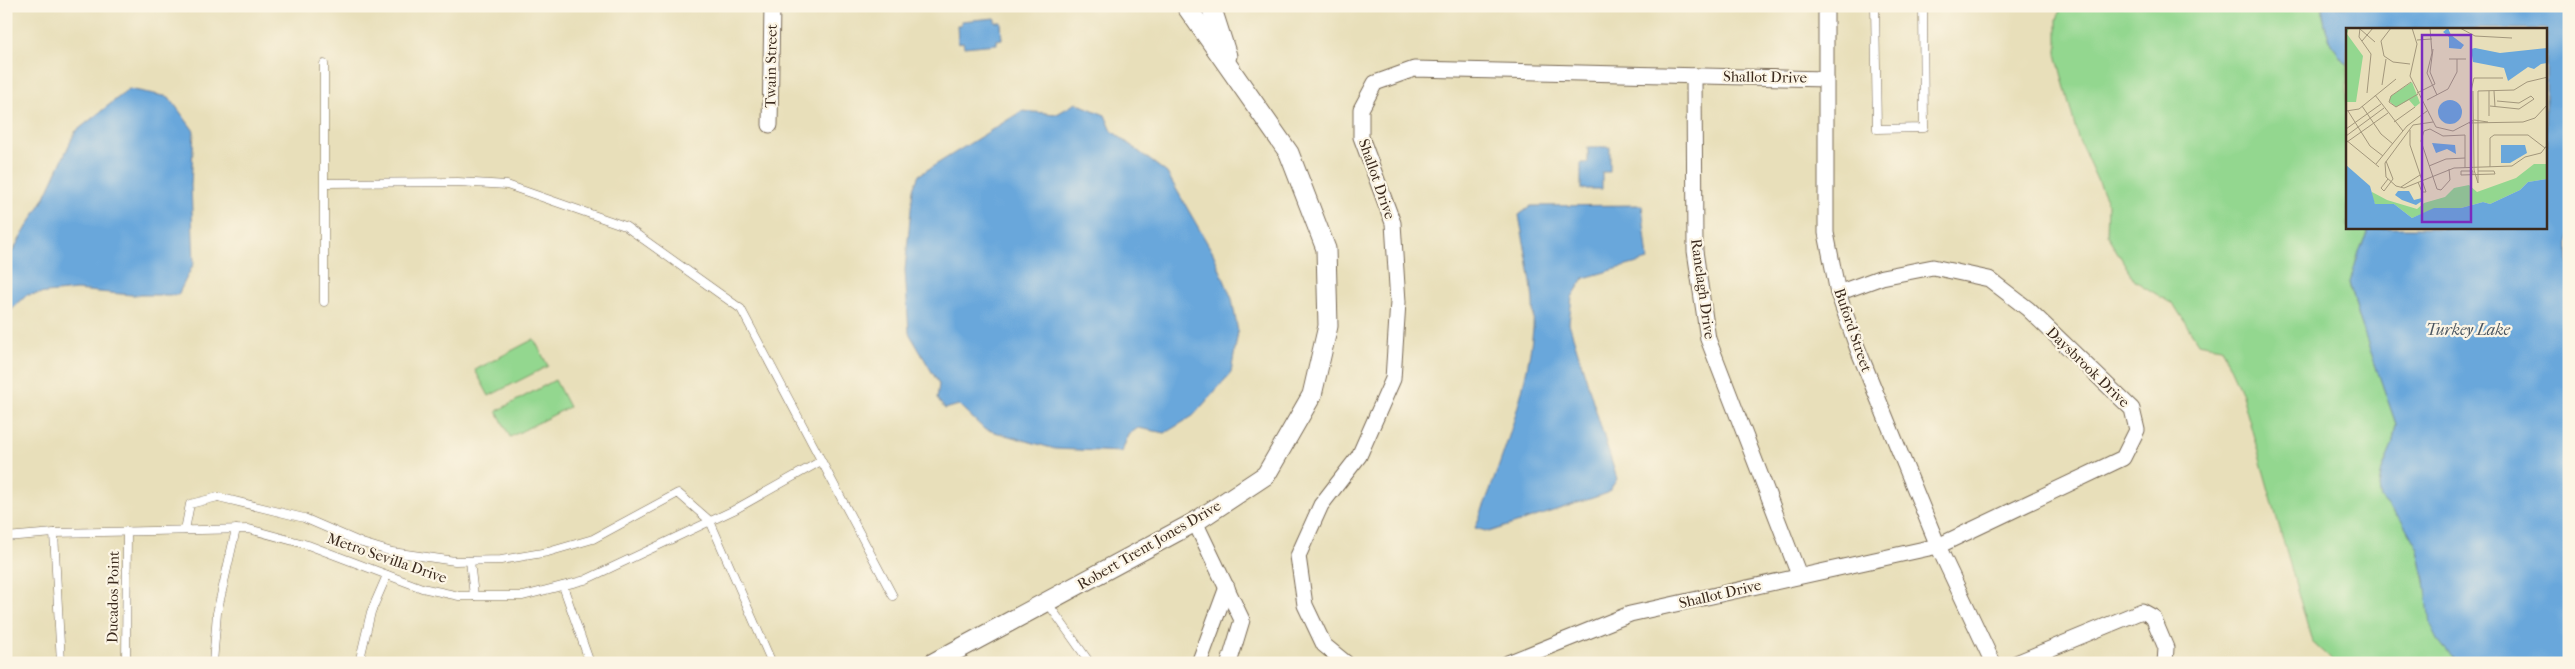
<svg xmlns="http://www.w3.org/2000/svg" width="2575" height="669" viewBox="0 0 2575 669" font-family="'IM FELL French Canon',serif">
	<style>
		.green { fill: #93d78f; stroke: #678056 }
		.water { fill: #69a7db; stroke: #52687c }
		.lines { fill: none; stroke-linecap: round; stroke-linejoin: round }
		.service-casing { stroke: #786955; stroke-width: 9 }
		.minor-casing { stroke: #786955; stroke-width: 17 }
		.tertiary-casing { stroke: #786955; stroke-width: 21 }
		.service { stroke: #fff; stroke-width: 8 }
		.minor { stroke: #fff; stroke-width: 15 }
		.tertiary { stroke: #fff; stroke-width: 19 }
		.labels { text-anchor: middle; stroke-width: 4.5; stroke-linejoin: round; paint-order: stroke }
		.street-label { font-size: 15px; fill: #3b2a1e; stroke: #fcf5e5 }
		.water-label { font-size: 16px; font-style: italic; fill: #4b5660; stroke: #fcf5e5 }
		.inset-road { fill: none; stroke: #a3977c; stroke-width: 1 }
		.view { fill: #7b2cbf; fill-opacity: 0.15; stroke: #7b2cbf; stroke-width: 2.5 }
		.inset-edge { fill: none; stroke: #3b2a1e; stroke-width: 2.5 }
	</style>
	<rect width="100%" height="100%" fill="#fcf5e5"/>
	<filter id="ink" filterUnits="userSpaceOnUse"><feTurbulence type="fractalNoise" baseFrequency=".02" numOctaves="2"/><feDisplacementMap in="SourceGraphic" scale="10" xChannelSelector="R" yChannelSelector="G"/><feConvolveMatrix kernelMatrix="1 2 1 2 8 2 1 2 1" color-interpolation-filters="sRGB"/></filter>
	<filter id="wash" filterUnits="userSpaceOnUse"><feTurbulence type="fractalNoise" baseFrequency=".0096" numOctaves="4" result="noise"/><feDisplacementMap in="SourceGraphic" scale="20" xChannelSelector="R" yChannelSelector="G"/><feGaussianBlur stdDeviation="1.12" result="paint"/><feColorMatrix in="noise" values="0 0 0 0 0 0 0 0 0 0 0 0 0 0 0 0 0 1.4 0 .05"/><feComposite in="paint" operator="in"/></filter>
	<g filter="url(#wash)">
		<rect width="100%" height="100%" fill="#e8dfba"/>
		<!-- green -->
		<g class="green">
			<path d="M2061 6H2323C2323 30 2332 48 2347 65L2348 228H2369L2359 252 2350 283 2359 318 2396 424 2392 446 2382 470 2379 487 2381 499 2404 524 2418 549 2437 639 2457 663H2335L2312 642 2241 392 2221 347 2198 343 2174 305 2135 281 2107 235 2108 204 2078 138 2057 58V20Z"/>
			<polygon points="534,339 548,366 489,396 475,370"/>
			<polygon points="555,380 569,407 510,437 497,411"/>
		</g>
		<!-- water -->
		<g class="water">
			<path d="M2323 6H2569V663H2457L2437 639 2430 625 2425 580 2418 549 2404 524 2381 499 2379 487 2382 470 2392 446 2396 424 2359 318 2350 282 2359 252 2369 228H2546V29H2348L2347 65C2332 48 2323 30 2323 6Z"/>
			<polygon points="995,18 995,22 1001,22 1002,39 997,40 997,44 964,47 963,42 958,43 957,25 961,25 961,21"/>
			<polygon points="129,89 169,97 194,131 191,185 194,263 178,295 132,295 76,290 27,295 6,315 6,262 45,197 75,132"/>
			<polygon points="1076,103 1105,115 1112,131 1167,173 1213,253 1232,299 1238,332 1231,373 1193,416 1165,433 1138,428 1128,435 1122,452 1055,449 984,429 959,405 945,409 937,399 939,384 909,333 905,270 913,189 919,175 1022,111 1057,114"/>
			<polygon points="1588,147 1610,147 1610,172 1602,172 1602,189 1581,189 1581,163 1588,163"/>
			<path d="M1642 205 1648 260 1584 278 1572 297 1569 323 1617 479 1608 493 1489 532 1475 528C1499 469 1527 393 1533 329 1536 292 1525 252 1519 215L1531 206Z"/>
		</g>
	</g>
	<g filter="url(#ink)">
		<g class="lines">
			<defs>
				<g id="service">
					<polyline points="1875,6 1877,129 1924,128 1923,6"/>
					<polyline points="325,183 458,182 507,185 625,226 741,309 893,596"/>
					<polyline points="324,302 324,64"/>
					<polyline points="185,530 190,504 218,497 304,518 362,543 392,552 455,561 501,560 548,552 593,539 678,493 710,521 772,663"/>
					<polyline points="54,533 61,663"/>
					<polyline points="6,537 54,533 249,529 308,545 422,588 459,596 523,596 585,580 734,510 821,461"/>
					<polyline points="470,561 474,596"/>
					<polyline points="563,586 590,663"/>
					<polyline points="1047,602 1090,663"/>
					<polyline points="126,663 127,531"/>
					<polyline points="213,663 217,613 236,529"/>
					<polyline points="359,663 371,612 387,575"/>
				</g>
				<g id="minor">
					<polyline points="1826,6 1826,233 1838,293 1857,347 1938,546 1993,663"/>
					<polyline points="1694,76 1695,251 1708,339 1799,575"/>
					<polyline points="770,125 772,6"/>
					<polyline points="1195,522 1242,620 1229,663"/>
					<polyline points="1199,663 1227,587"/>
					<polyline points="1346,663 1324,645 1305,605 1298,556 1321,505 1359,456 1393,379 1398,302 1393,223 1361,137 1361,109 1375,83 1414,69 1826,79"/>
					<polyline points="1508,663 1630,614 1938,546 2123,458 2137,430 2132,409 2028,309 1989,279 1933,267 1882,277 1838,293"/>
					<polyline points="2016,663 2142,611 2153,617 2166,648 2165,663"/>
				</g>
				<g id="tertiary">
					<polyline points="1211,6 1227,56"/>
					<polyline points="933,663 1195,522 1266,475 1312,395 1328,326 1326,249 1289,153 1186,6"/>
				</g>
			</defs>
			<!-- service casing -->
			<use href="#service" class="service-casing"/>
			<!-- minor casing -->
			<use href="#minor" class="minor-casing"/>
			<!-- tertiary casing -->
			<use href="#tertiary" class="tertiary-casing"/>
			<!-- service -->
			<use href="#service" class="service"/>
			<!-- minor -->
			<use href="#minor" class="minor"/>
			<!-- tertiary -->
			<use href="#tertiary" class="tertiary"/>
		</g>
	</g>
	<g class="labels">
		<!-- street labels -->
		<g class="street-label">
			<text transform="translate(771 66) rotate(-89)" y="5">Twain Street</text>
			<text transform="translate(1765 77) rotate(1)" y="5">Shallot Drive</text>
			<text transform="translate(1377 179) rotate(71)" y="5">Shallot Drive</text>
			<text transform="translate(1703 289) rotate(82)" y="5">Ranelagh Drive</text>
			<text transform="translate(1853 330) rotate(71)" y="5">Buford Street</text>
			<text transform="translate(2088 367) rotate(44)" y="5">Daysbrook Drive</text>
			<text transform="translate(1149 545) rotate(-30)" y="5">Robert Trent Jones Drive</text>
			<text transform="translate(387 558) rotate(19)" y="5">Metro Sevilla Drive</text>
			<text transform="translate(1720 594) rotate(-13)" y="5">Shallot Drive</text>
			<text transform="translate(113 597) rotate(-89)" y="5">Ducados Point</text>
		</g>
		<!-- water labels -->
		<g class="water-label">
			<text x="2468" y="335">Turkey Lake</text>
		</g>
	</g>
	<!-- overview -->
	<g transform="translate(2346 28)">
		<rect width="201" height="201" fill="#e8dfba"/>
		<path d="M0 0H3L1 6 17 28 10 74H0ZM66 54 74 75 69 79 63 72 50 79 43 73 45 68ZM188 136H201V151L182 154 174 162 144 176 137 174 115 180H90L66 190 48 176H29L26 169V164L41 172 71 181 78 175 99 169 108 160 123 157 131 164 170 150Z" fill="#93d78f"/>
		<path d="M102 0 105 7 118 17 115 21 103 20V9L97 4ZM129 20 154 25 201 20V35L195 36 188 41 182 39 162 53 158 40 127 34 125 21ZM92 84a12 12 0 1 1 24 0a12 12 0 1 1-24 0ZM86 115 109 117 110 126 101 121 90 125ZM155 117H179L181 125 164 135H155ZM0 137 24 158 29 176H48L66 190 88 180H115L137 174 144 176 174 162 182 154 201 151V201H0ZM52 163H63L68 172 76 170V173L70 177 56 172 49 167Z" fill="#69a7db"/>
		<path class="inset-road" d="M14 0 13 9 25 26 21 65M45 0 35 13 38 28 47 34 64 36M66 0 71 16 64 48 90 99 107 103 128 92 142 94M84 0 86 25 81 45 91 67M114 0 129 8 166 10M14 1 29 14M71 12 86 11M16 13 27 0M103 31H120M65 54 45 68 43 74 50 79 72 66M36 57 40 31M125 63 128 50H157M127 63 128 142 132 155V63M132 63 168 62 181 54 202 49M143 63V88M148 63 149 79M71 65 89 56 84 44 87 21M29 67 57 103M81 72 102 61 111 44V31M16 78 35 106 47 116M144 78 173 81 188 71 185 68 173 75 151 73M0 83 13 81 50 51M2 83 24 118 37 128M48 94 69 79M87 94 67 97 39 135 40 149 50 158 58 160 108 140 166 138 179 129 195 125 202 116M123 95 177 94 189 90 202 76M0 101 35 76M64 102V117L80 164H76L72 154M0 108 38 80M0 112 33 139M1 114 42 85M40 133 47 151 38 163 35 160 42 151M30 136 61 98 81 83M83 138 100 131 119 130M144 139V110L148 107H182L199 120M103 141 104 152 95 162 91 161 75 113 78 103 84 101 97 108 119 107V140M115 147 149 146 148 143H132M115 147V143H127V147M55 159 74 147"/>
		<path class="view" d="M76 7H125V194H76Z"/>
		<rect width="201" height="201" class="inset-edge"/>
	</g>
	<!-- margin -->
	<rect width="2575" height="669" fill="none" stroke="#fcf5e5" stroke-width="25"/>
</svg>
